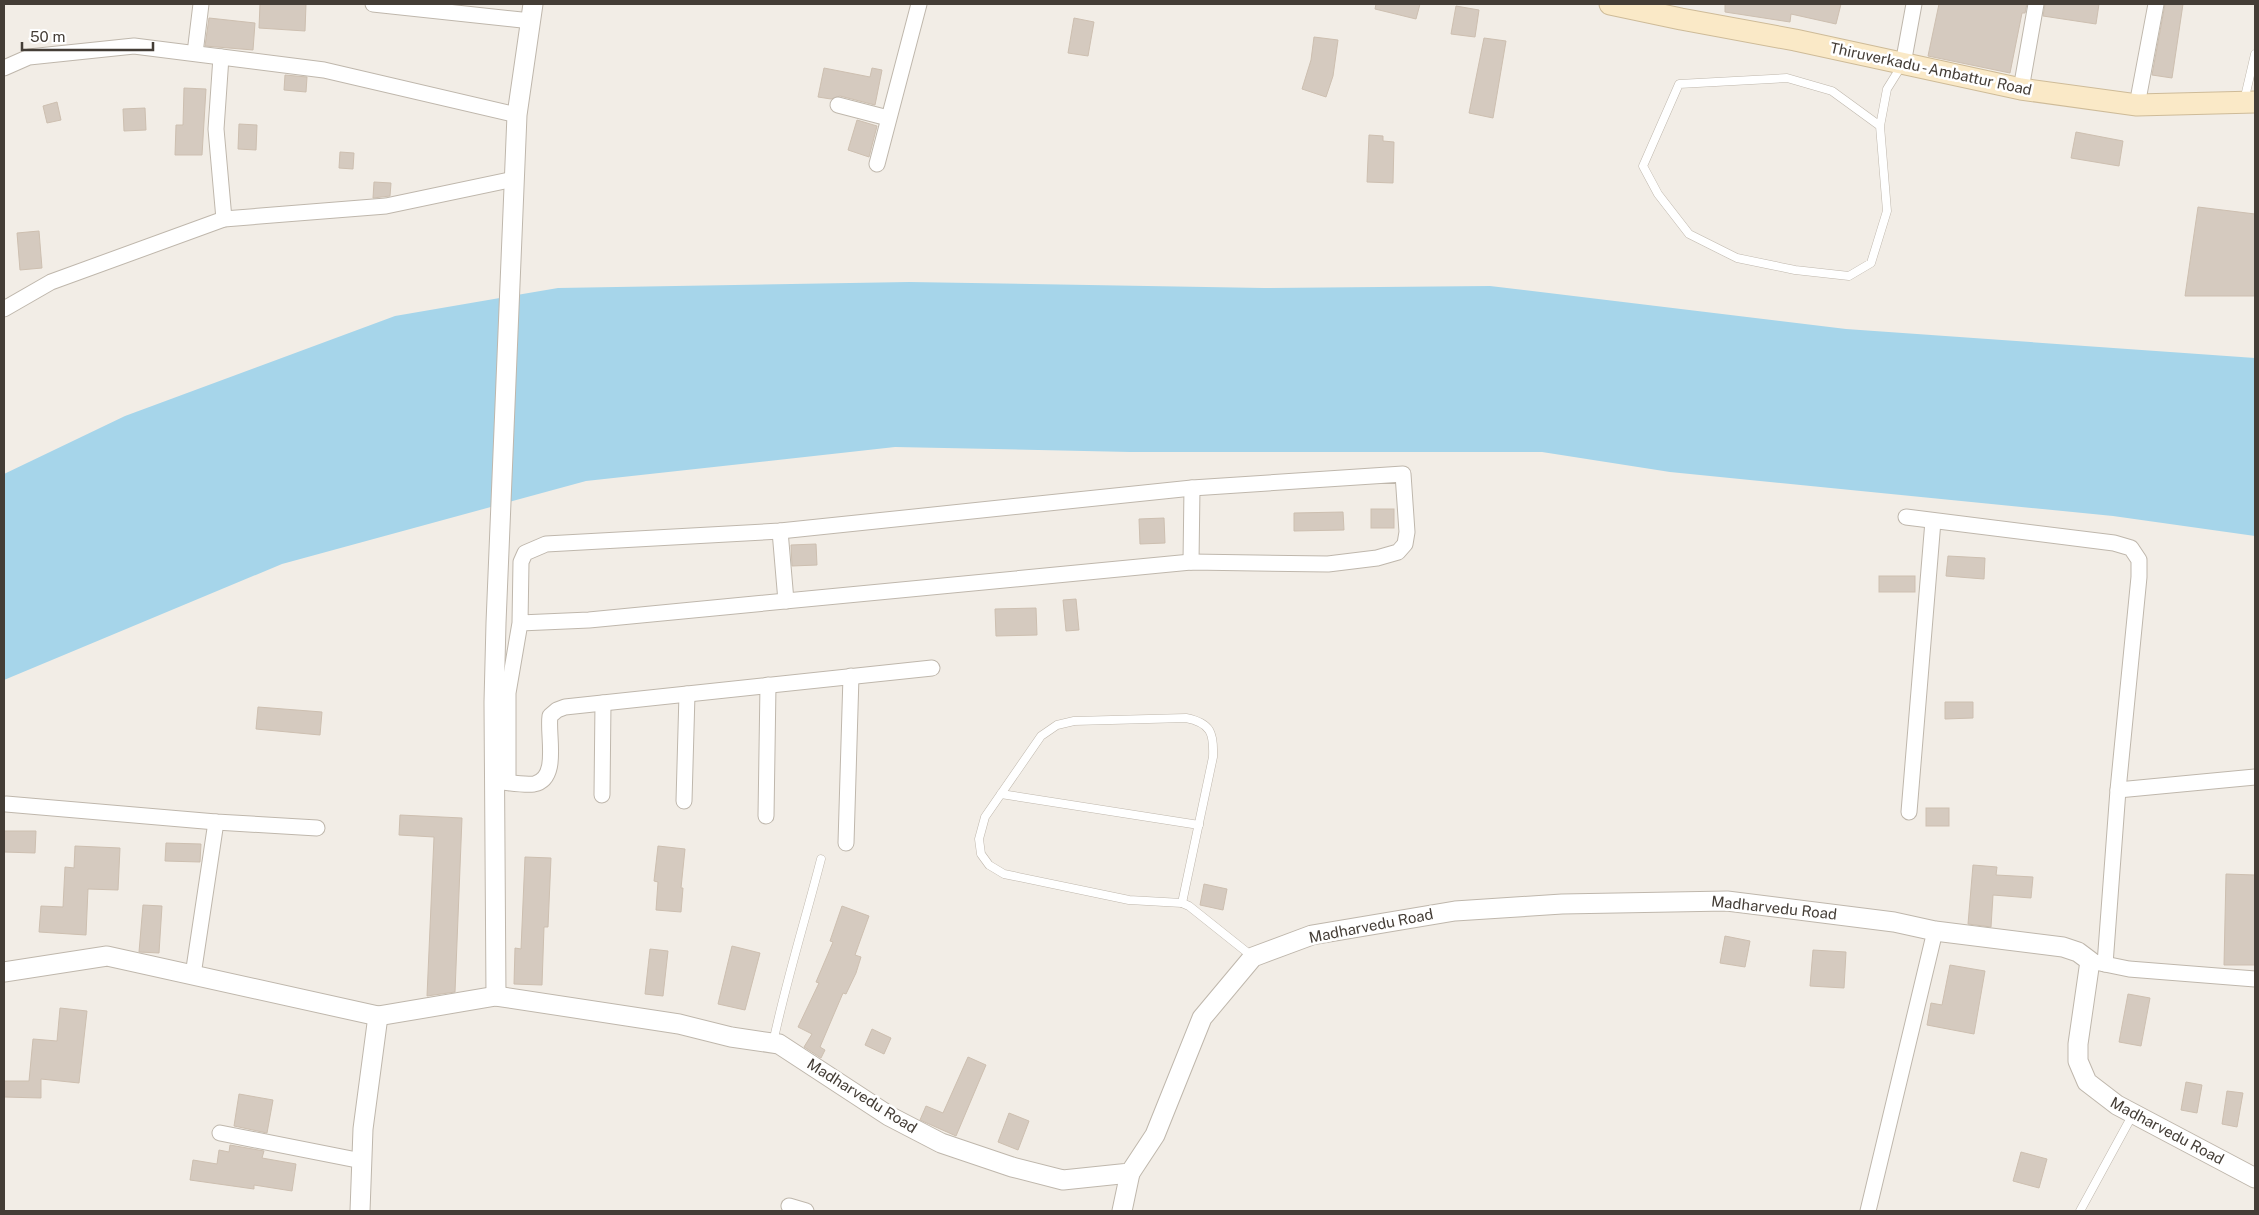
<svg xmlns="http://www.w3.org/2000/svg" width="2259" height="1215" viewBox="0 0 2259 1215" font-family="'Public Sans',sans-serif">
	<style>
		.water { fill: #a6d5ea }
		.building { fill: #d5cabf; stroke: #cdbfb0 }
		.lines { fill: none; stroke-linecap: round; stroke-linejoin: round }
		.service-casing { stroke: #bfb7ac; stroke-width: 9 }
		.minor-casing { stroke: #bfb7ac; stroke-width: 17 }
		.tertiary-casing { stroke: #bfb7ac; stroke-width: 21 }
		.secondary-casing { stroke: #cebb98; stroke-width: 23 }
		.service { stroke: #fff; stroke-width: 8 }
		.minor { stroke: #fff; stroke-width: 15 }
		.tertiary { stroke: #fff; stroke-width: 19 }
		.secondary { stroke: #fae9c7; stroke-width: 21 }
		.labels { text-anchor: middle; stroke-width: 5; stroke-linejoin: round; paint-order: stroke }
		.street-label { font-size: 15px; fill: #443d36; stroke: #fff }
	</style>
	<rect width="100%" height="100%" fill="#f2ede6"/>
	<!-- water -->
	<polygon class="water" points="909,282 1264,288 1490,286 1846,329 2255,358 2255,536 2113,516 1670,472 1542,452 1130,452 895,447 586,481 282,564 4,680 4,474 125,416 395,316 558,288"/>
	<!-- building -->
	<g class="building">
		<polygon points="260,4 306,4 305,31 259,28"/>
		<polygon points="1376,4 1420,4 1416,19 1375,9"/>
		<polygon points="1725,4 1841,4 1836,24 1791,14 1790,22 1725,12"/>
		<polygon points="1939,4 2027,4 2025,13 2022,13 2010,73 1928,56"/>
		<polygon points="2045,4 2099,4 2096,24 2043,16"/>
		<polygon points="2165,4 2183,4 2172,78 2152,75"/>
		<polygon points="1456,6 1479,10 1475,37 1451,34"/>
		<polygon points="209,18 255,23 253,50 205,46"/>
		<polygon points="1074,18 1094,22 1088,56 1068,53"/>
		<polygon points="1314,37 1338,40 1333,76 1326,97 1302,89 1311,60"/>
		<polygon points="1484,38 1506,41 1493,118 1469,113"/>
		<polygon points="824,68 870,77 872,68 882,70 875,105 840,96 831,99 818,97"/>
		<polygon points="285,75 307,77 306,92 284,90"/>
		<polygon points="184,88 206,89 202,155 175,155 176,125 183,125"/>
		<polygon points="57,102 61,120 47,123 43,106"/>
		<polygon points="145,108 146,130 124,131 123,109"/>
		<polygon points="857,120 877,126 869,157 848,150"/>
		<polygon points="239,124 257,125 256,150 238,149"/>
		<polygon points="2076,132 2123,141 2119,166 2071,158"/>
		<polygon points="1369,135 1383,136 1383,141 1394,142 1393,183 1367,182"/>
		<polygon points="340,152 354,153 353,169 339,168"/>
		<polygon points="374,182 391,183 390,196 373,198"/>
		<polygon points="2198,207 2255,214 2255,296 2185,296"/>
		<polygon points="39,231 42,268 20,270 17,233"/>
		<rect x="1371" y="509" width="23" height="19"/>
		<polygon points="1343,512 1344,530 1294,531 1294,513"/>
		<polygon points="1164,518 1165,543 1140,544 1139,519"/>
		<polygon points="816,544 817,565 792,566 791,545"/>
		<polygon points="1948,556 1985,558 1984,579 1946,576"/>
		<rect x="1879" y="576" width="36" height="16"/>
		<polygon points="1076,599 1079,630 1066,631 1063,600"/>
		<polygon points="1036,608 1037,635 996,636 995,609"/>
		<polygon points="1945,702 1973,702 1973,718 1945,719"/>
		<polygon points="258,707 322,712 320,735 256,729"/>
		<rect x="1926" y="808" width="23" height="18"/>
		<polygon points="400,815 462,818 455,992 427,996 434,837 399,835"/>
		<polygon points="4,831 36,831 35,853 4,852"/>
		<polygon points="166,843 201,844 200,862 165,861"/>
		<polygon points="75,846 120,848 118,890 88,889 86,935 39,932 41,906 63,907 65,867 74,868"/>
		<polygon points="658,846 685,849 681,888 683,888 681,912 656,910 658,882 654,881"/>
		<polygon points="525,857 551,858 548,927 544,927 542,985 514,984 515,948 521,949"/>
		<polygon points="1973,865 1997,867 1996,875 2033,877 2031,898 1993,895 1991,927 1968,924"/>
		<polygon points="2226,874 2255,875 2255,965 2224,965"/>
		<polygon points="1204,884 1227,889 1223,910 1200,905"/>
		<polygon points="143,905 162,906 159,953 139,952"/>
		<polygon points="842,906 869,916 855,955 861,957 856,973 846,994 843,993 820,1047 825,1050 821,1058 804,1047 812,1034 798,1027 819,983 816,982 833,942 830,941"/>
		<polygon points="1725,936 1750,941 1745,967 1720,963"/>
		<polygon points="732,946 760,953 745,1010 718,1004"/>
		<polygon points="650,949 668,951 663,996 645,994"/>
		<polygon points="1813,950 1846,952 1844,988 1810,986"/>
		<polygon points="1950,965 1985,971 1974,1034 1927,1025 1931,1003 1942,1005"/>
		<polygon points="2128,994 2150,998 2141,1046 2119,1042"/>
		<polygon points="60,1008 87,1011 79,1083 41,1079 41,1098 4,1097 4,1081 29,1081 33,1039 57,1041"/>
		<polygon points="872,1029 891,1038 884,1054 865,1045"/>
		<polygon points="968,1057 986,1065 956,1136 920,1120 926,1106 943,1113"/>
		<polygon points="2186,1082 2202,1085 2197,1113 2181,1110"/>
		<polygon points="2227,1091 2243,1093 2237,1127 2222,1124"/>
		<polygon points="239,1094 273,1100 267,1133 234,1126"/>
		<polygon points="1009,1113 1029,1121 1018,1150 998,1142"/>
		<polygon points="230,1145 264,1151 262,1158 296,1164 292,1191 254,1185 254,1189 190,1180 193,1160 217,1164 219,1150 229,1152"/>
		<polygon points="2021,1152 2047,1159 2039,1188 2013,1181"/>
	</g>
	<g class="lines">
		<defs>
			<g id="service">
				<polyline points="2244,101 2255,54"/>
				<polyline points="1880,126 1832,91 1787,78 1679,84 1643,166 1658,194 1689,234 1737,258 1795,270 1849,276 1871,263 1887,211 1880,126 1887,89 1902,65"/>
				<path d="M1186 718C1211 723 1214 733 1213 757L1182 903 1129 900 1004 874 989 865 981 854 979 839 985 817 1041 736 1057 725 1074 721Z"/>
				<polyline points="1001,794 1199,825"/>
				<polyline points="1182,903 1189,906 1253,957"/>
				<path d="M773 1043C786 981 805 921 821 859"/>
				<polyline points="2080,1211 2133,1114"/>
			</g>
			<g id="minor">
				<polyline points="373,4 531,21"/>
				<polyline points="195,53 201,4"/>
				<polyline points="221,57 216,129 224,219"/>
				<polyline points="1903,64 1914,4"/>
				<polyline points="4,68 29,57 134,46 324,70 517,115"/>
				<polyline points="2021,89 2036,4"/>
				<polyline points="838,105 888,118"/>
				<polyline points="2137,105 2156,4"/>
				<polyline points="877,164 919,4"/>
				<polyline points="4,309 51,282 224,219 386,206 514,179"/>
				<polyline points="1906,517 2114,543 2131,548 2139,560 2139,577 2118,790 2105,964"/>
				<polyline points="780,531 786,601"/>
				<polyline points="1191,562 1192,488"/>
				<polyline points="494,781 502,782 508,777 508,693 520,623 521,562 525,553 546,544 780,531 1192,488 1403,474 1407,532 1405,544 1398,552 1377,558 1328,564 1191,562 589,620 520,623"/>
				<path d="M502 782C512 783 524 785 534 784 560 779 547 735 550 716L557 710 565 707 932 668"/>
				<polyline points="2118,790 2255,777"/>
				<polyline points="602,795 603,703"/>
				<polyline points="684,801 687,694"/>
				<polyline points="6,804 216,822 317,828"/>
				<polyline points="1909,812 1933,521"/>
				<polyline points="766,816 768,685"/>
				<polyline points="846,843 851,676"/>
				<polyline points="2095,962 2129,969 2255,979"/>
				<polyline points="193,975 216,822"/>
				<polyline points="220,1133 362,1161"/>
				<polyline points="789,1206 806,1211"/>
				<polyline points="1868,1211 1935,931"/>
			</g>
			<g id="tertiary">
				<polyline points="4,972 107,956 378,1016 496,996 679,1024 731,1037 779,1044 889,1116 941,1143 1012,1167 1063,1180 1130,1173 1155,1135 1202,1018 1253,957 1312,935 1455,911 1562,904 1727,901 1894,922 1935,931 2063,947 2078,952 2090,961 2078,1044 2078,1061 2087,1082 2117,1105 2255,1178"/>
				<polyline points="496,996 494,702 496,623 517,115 533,4"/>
				<polyline points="360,1211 363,1129 378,1016"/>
				<polyline points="1122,1211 1130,1173"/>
			</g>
			<polyline id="secondary" points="1610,4 1681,19 1795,40 2021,89 2137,105 2255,102"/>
		</defs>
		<!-- service casing -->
		<use href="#service" class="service-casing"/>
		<!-- minor casing -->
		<use href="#minor" class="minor-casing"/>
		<!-- tertiary casing -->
		<use href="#tertiary" class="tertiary-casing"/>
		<!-- secondary casing -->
		<use href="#secondary" class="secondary-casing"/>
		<!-- service -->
		<use href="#service" class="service"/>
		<!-- minor -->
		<use href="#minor" class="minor"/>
		<!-- tertiary -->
		<use href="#tertiary" class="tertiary"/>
		<!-- secondary -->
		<use href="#secondary" class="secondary"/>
	</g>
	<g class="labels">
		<!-- street labels -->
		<g class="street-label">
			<text transform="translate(1931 69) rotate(12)" y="5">Thiruverkadu - Ambattur Road</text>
			<text transform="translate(1774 908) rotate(6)" y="5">Madharvedu Road</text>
			<text transform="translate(1371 926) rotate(-11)" y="5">Madharvedu Road</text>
			<text transform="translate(862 1096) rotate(32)" y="5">Madharvedu Road</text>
			<text transform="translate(2167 1131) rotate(28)" y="5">Madharvedu Road</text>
		</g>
	</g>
	<!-- border -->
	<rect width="2259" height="1215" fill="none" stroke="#443d36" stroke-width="10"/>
	<!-- scale -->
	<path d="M22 42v8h131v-8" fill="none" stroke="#443d36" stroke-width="2.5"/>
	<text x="30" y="42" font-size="15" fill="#443d36" stroke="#ffffff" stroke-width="4" paint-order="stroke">50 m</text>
</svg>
